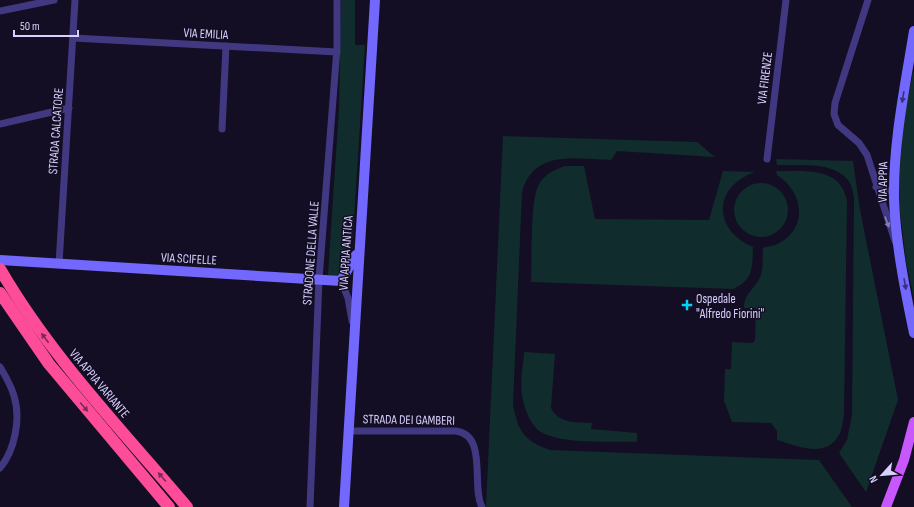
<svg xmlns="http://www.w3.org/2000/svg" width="914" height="507" viewBox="0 0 914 507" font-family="'Sofia Sans Condensed',sans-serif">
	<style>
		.green { fill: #112c2c }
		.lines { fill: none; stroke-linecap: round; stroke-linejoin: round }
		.street { stroke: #403981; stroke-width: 7 }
		.secondary { stroke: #7368fd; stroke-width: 10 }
		.primary { stroke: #c858fd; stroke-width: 10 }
		.highway { stroke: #fd4c98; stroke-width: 12 }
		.oneway { fill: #39327a }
		.oneway2 { fill: #847db9 }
		.oneway3 { fill: #7c2a58 }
		.poi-dot { fill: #03d3f8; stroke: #130e23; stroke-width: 1.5 }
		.labels { text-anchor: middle; stroke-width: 3; stroke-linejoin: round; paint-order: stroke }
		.street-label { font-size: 13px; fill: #d8d0fe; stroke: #130e23 }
		.poi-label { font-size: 13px; fill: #d8d0fe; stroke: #130e23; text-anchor: start }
	</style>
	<rect width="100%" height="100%" fill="#130e23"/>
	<!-- green -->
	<g class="green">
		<polygon points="341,0 355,0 355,45 365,45 353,236 344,271 339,277 328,275 339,108"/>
		<polygon points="913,72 914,72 914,299 906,261 898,195 903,122"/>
		<path d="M503 136 697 142 715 157 617 151 611 160C576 159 534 149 522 192L513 405C518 431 524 441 550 450L819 460 852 507H486Z"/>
		<path d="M776 159 853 161 860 210 898 400 866 492 839 453 847 440 852 415 854 198C853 193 852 185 848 180 832 161 799 166 777 165Z"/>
		<path d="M565 166H584L595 219 709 220 723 171 755 172C713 187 712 229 753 247 752 268 754 279 733 289L531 282C532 259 530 204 538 186 544 174 554 170 565 166Z"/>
		<path d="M776 171C796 172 828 167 841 186 844 189 845 196 847 200L844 414C843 420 842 430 839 435 826 459 797 446 777 440V431L771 423 732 422 724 401 725 369H731L732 342 753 343 755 340 756 308H744C744 293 755 289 760 277 764 269 762 257 763 248 769 246 775 246 781 242 809 225 802 191 777 175Z"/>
		<circle cx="761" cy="210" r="27"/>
		<path d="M524 352 555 354 551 408C559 424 576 422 592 423L591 429 637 433V442C612 441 557 445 538 430 530 423 525 410 523 400 519 385 523 367 524 352Z"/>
	</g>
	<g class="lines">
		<!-- street -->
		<g class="street">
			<polyline points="868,0 835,103 834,114 838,125 859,143 867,155 895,241"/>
			<polyline points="0,11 54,0"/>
			<polyline points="73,38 337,52"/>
			<polyline points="0,124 69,108"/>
			<polyline points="222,129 226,46"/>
			<polyline points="767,159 786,0"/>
			<polyline points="876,187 885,192 894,189"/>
			<polyline points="59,264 75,0"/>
			<polyline points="341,281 348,298 352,321"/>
			<path d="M0 367C6 377 11 385 14 396 21 418 15 450 0 468"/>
			<path d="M348 431H456C488 435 471 488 482 507"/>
			<polyline points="310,507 319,279 337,48 337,0"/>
		</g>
		<!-- secondary -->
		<g class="secondary">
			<path d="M914 31C905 87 893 143 894 200 896 245 905 290 914 333"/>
			<polyline points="0,260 341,281 356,255"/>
			<polyline points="344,507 375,0"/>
		</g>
		<!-- primary -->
		<polyline class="primary" points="886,507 904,460 914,422"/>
		<!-- highway -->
		<g class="highway">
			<path d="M0 269C51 357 122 430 187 507"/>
			<polyline points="0,293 49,364 169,507"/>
		</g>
	</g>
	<!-- one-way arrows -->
	<defs><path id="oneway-solid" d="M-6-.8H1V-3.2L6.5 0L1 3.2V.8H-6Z"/></defs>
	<g class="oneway">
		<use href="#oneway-solid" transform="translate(903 97) rotate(99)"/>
		<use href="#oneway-solid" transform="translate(905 284) rotate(80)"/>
	</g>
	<use class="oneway2" href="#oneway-solid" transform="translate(887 222) rotate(70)"/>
	<g class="oneway3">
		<use href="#oneway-solid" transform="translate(45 338) rotate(-127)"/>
		<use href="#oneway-solid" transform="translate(84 407) rotate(50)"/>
		<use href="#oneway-solid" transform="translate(162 477) rotate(-131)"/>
	</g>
	<!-- markers -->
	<path class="poi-dot" d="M685 299h4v4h4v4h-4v4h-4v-4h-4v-4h4z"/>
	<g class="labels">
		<!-- street labels -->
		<g class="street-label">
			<text transform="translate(206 33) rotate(3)" y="5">VIA EMILIA</text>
			<text transform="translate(764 78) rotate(-83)" y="5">VIA FIRENZE</text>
			<text transform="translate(55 131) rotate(-86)" y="5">STRADA CALCATORE</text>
			<text transform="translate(882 182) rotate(-89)" y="5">VIA APPIA</text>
			<text transform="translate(310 253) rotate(-86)" y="5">STRADONE DELLA VALLE</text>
			<text transform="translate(345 253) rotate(-86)" y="5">VIA APPIA ANTICA</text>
			<text transform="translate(189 258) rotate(3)" y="5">VIA SCIFELLE</text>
			<text transform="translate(100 383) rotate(50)" y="5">VIA APPIA VARIANTE</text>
			<text transform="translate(409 419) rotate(1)" y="5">STRADA DEI GAMBERI</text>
		</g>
		<!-- poi labels -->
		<g class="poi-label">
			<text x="696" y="303">Ospedale<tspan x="696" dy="15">"Alfredo Fiorini"</tspan></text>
		</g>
	</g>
	<!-- north arrow -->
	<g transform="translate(882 475) rotate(243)" stroke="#130e23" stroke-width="3" paint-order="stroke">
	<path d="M0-3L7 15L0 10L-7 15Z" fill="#d8d0fe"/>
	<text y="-6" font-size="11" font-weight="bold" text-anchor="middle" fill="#d8d0fe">N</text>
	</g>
	<!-- scale -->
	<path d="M14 30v6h64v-6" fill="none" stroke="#d8d0fe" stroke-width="2"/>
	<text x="20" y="30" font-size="12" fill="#d8d0fe" stroke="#130e23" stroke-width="3" paint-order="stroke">50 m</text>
</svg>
